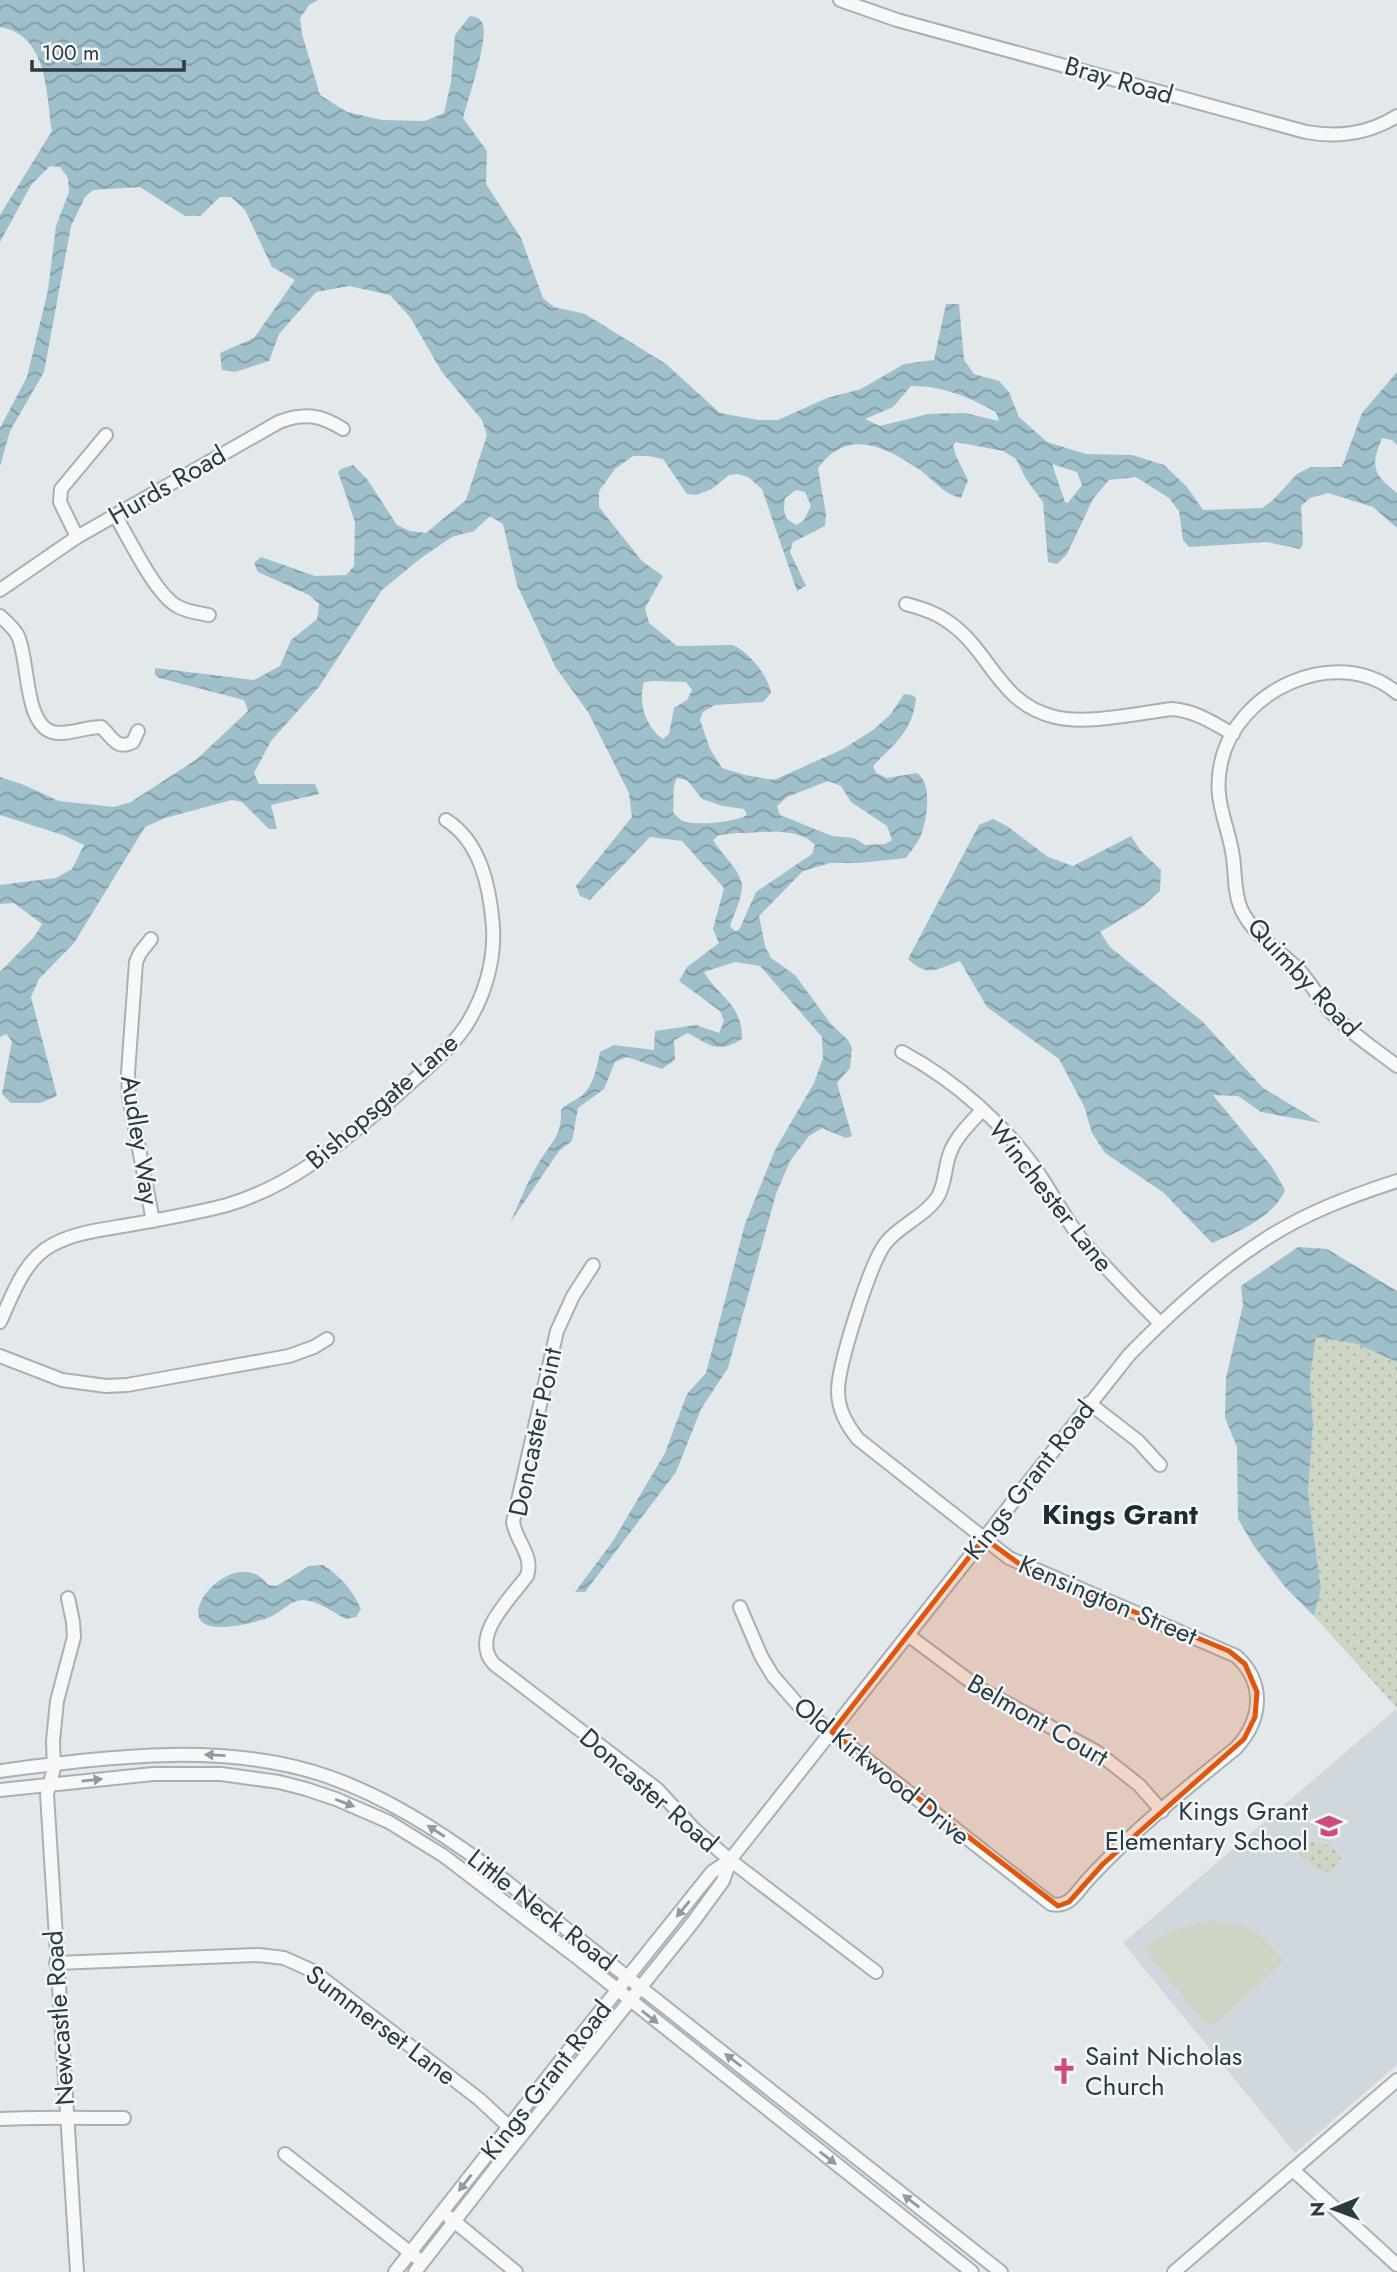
<svg xmlns="http://www.w3.org/2000/svg" width="1397" height="2272" viewBox="0 0 1397 2272" font-family="Jost,sans-serif">
	<style>
		.built { fill: #d1d8dd }
		.grass { fill: #cdd5c4 }
		.park { fill: url(#park-dots) }
		.water { fill: url(#water-waves); fill-rule: evenodd }
		.lines { fill: none; stroke-linecap: round; stroke-linejoin: round }
		.minor-casing { stroke: #a8b0b5; stroke-width: 16 }
		.minor { stroke: #f6f8f9; stroke-width: 12 }
		.oneway { fill: #90999e }
		.marked { fill: #df570f; fill-opacity: 0.2; stroke: #df570f; stroke-width: 5; stroke-linejoin: round }
		.labels { text-anchor: middle; stroke-width: 5; stroke-linejoin: round; paint-order: stroke }
		.street-label { font-size: 26px; fill: #2b3a43; stroke: #f3f7f8 }
		.poi-label { font-size: 26px; fill: #2b3a43; stroke: #f3f7f8; text-anchor: end }
		.neighbourhood-label { font-size: 28px; font-weight: bold; fill: #1d2b34; stroke: #f3f7f8 }
	</style>
	<defs>
		<pattern id="park-dots" width="8" height="8" patternUnits="userSpaceOnUse" patternTransform="scale(1.75)"><rect width="8" height="8" fill="#cdd5c4"/><path d="M2 2h.1M6 6h.1" fill="none" stroke="#b0b8aa" stroke-width="1.8" stroke-linecap="round"/></pattern>
		<pattern id="water-waves" width="16" height="10" patternUnits="userSpaceOnUse" patternTransform="scale(1.75)"><rect width="16" height="10" fill="#9fbfca"/><path d="M0 5q4-4 8 0t8 0" fill="none" stroke="#829ca6"/></pattern>
	</defs>
	<rect width="100%" height="100%" fill="#e3e8eb"/>
	<!-- built -->
	<polygon class="built" points="1397,1708 1397,2065 1295,2153 1123,1943"/>
	<!-- grass -->
	<path class="grass" d="M1207 1921C1250 1923 1256 1928 1284 1961L1214 2025 1206 2024 1144 1949C1163 1933 1183 1926 1207 1921Z"/>
	<!-- park -->
	<g class="park">
		<polygon points="1316,1337 1357,1344 1397,1362 1397,1708 1314,1616 1321,1589 1308,1492 1313,1425 1310,1378"/>
		<polygon points="1313,1841 1331,1846 1341,1858 1330,1873 1316,1869 1299,1855 1298,1848"/>
	</g>
	<!-- water -->
	<g class="water">
		<path d="M0 0H318L309 5 300 18 302 34 320 95 347 112 382 120 425 121 444 113 451 82 455 35 470 16C476 17 481 18 483 25 488 41 468 99 463 118L487 151 486 184 521 238 543 298 554 307 585 314 666 364 720 413 758 420H778L827 398 861 389 904 364 934 360 946 304H959L964 360 974 374 999 381 1009 392 1019 417 1047 442 1086 454 1132 455 1164 465 1187 487 1203 510 1262 508 1273 500 1297 474 1311 467H1342L1362 413 1397 372V445L1392 440 1382 438C1370 467 1373 474 1397 493V528L1373 507 1328 493 1310 498 1301 506 1303 544 1300 549 1267 542 1189 547 1183 540 1179 511 1169 498 1136 477 1109 480 1093 499 1067 554 1057 564 1048 562 1043 502 1026 479 1016 459 1003 451 956 442 953 445 956 456 968 480 961 498C942 494 933 478 917 468 882 445 847 429 818 468L826 514 825 526 793 542 790 552 806 586 797 591 762 489 748 477 738 474 729 475 712 489 696 495 687 494 663 459 648 456H633L615 469 599 491V507L642 561 663 576 645 608 649 623 677 646 733 645C749 652 769 677 771 693L763 702 715 705 703 712 700 720 710 749 722 768 745 775 774 780 843 749 873 730 891 714 904 694 912 695 916 698C913 731 894 744 873 766L876 773 887 778 917 773C933 784 927 818 921 835 918 843 911 851 906 858L859 863H830L803 871 759 916 765 946 771 958 795 975 831 1024 848 1040 852 1048 850 1068 837 1083 852 1136 846 1138 822 1128 809 1136 790 1161 776 1194 728 1368 701 1409 676 1472 585 1592H575L613 1541 665 1453 687 1394 706 1373 745 1224 775 1150 814 1083 823 1058 822 1037 760 966 735 962 704 972C720 999 742 1003 742 1039 717 1054 711 1046 688 1033L674 1040 675 1060 662 1069 627 1057 615 1062 604 1089 578 1108 572 1141 559 1151 510 1223C519 1204 527 1182 538 1164 551 1142 562 1137 561 1110 567 1103 573 1102 580 1097 593 1088 597 1067 600 1052L614 1045 654 1050 655 1031 696 1025 719 1033 724 1021 720 1011 679 981 687 967 719 943 713 929 724 888 682 841 650 837 590 900 580 896 576 886 632 817 629 793 588 712 556 668 517 585 503 524 490 516 474 531 452 537 421 558 382 590 319 687 271 741 254 773 259 784H315L319 794 271 805 277 829H269L242 802 232 800 165 818 145 827 74 943 39 979 31 997 57 1096 40 1103H11L2 1094 12 1041 6 1034 0 1037V972L34 937 42 924 14 903 0 904V885L56 878 72 869 84 845 63 835 0 815V777L24 785 59 801 114 807 131 802 197 759 248 711 244 700 159 678 155 674V668L254 680 280 666 291 640 317 619 319 604 309 595 258 572 254 563 261 557 315 576 346 575 354 566 355 522 338 472 341 469 353 465 367 479 397 525 410 531 426 533 466 500 487 435 482 420 442 372 410 317 390 295 349 286 316 292 279 334 269 361 235 372 222 370 220 353 254 338 295 280 272 267 245 210 231 197H220L200 216H185L140 187 93 190 85 197 71 226 44 372 10 431 0 466V428L27 377 48 290 56 226 69 192 68 178 60 167 50 166 31 185 0 242V215L52 131C46 93 48 35 0 27ZM911 386C941 385 971 398 996 412L999 421 965 413 928 414 880 426 865 419 893 407ZM1052 464 1077 472 1082 485 1068 503 1065 502ZM796 490 805 492 811 506 804 520 797 525C783 519 783 512 785 498ZM654 681 686 682 692 690 687 700 674 708 669 734 663 739C645 727 638 701 644 682ZM677 778 687 780 702 799 723 806 744 809 747 815C736 822 693 827 681 820 680 819 673 813 673 812 675 801 671 788 677 778ZM828 781 841 786 851 802 887 826 892 840 885 844 865 845 854 838 832 836 780 815 777 806 787 797ZM737 833C761 833 798 826 815 845L812 854 756 892 739 930 735 931 730 926C734 914 741 900 742 888 743 872 721 854 713 840L719 835Z"/>
		<path d="M993 819 1007 826 1048 857 1073 866 1131 836 1141 851 1161 870 1160 891 1142 907 1100 932 1110 947 1203 1022 1263 1088 1321 1123 1261 1112 1238 1096 1213 1095 1272 1167 1285 1190C1274 1217 1238 1232 1212 1243L1164 1193 1105 1153 1092 1133 1084 1106 1059 1059 987 1007 960 961C937 969 928 978 908 959L979 825Z"/>
		<polygon points="1298,1247 1327,1249 1397,1291 1397,1362 1357,1344 1316,1337 1310,1378 1313,1425 1308,1492 1321,1589 1314,1616 1285,1587 1254,1546 1238,1519 1237,1447 1225,1418 1226,1378 1243,1305 1241,1286"/>
		<path d="M323 1565C340 1576 353 1590 361 1609L356 1617 346 1619C332 1612 318 1600 302 1600 291 1601 283 1610 274 1615 261 1622 214 1634 202 1622 183 1604 240 1546 268 1585L277 1586 309 1566Z"/>
	</g>
	<g class="lines">
		<defs>
			<g id="minor">
				<path d="M840 0 897 20 1306 132C1339 138 1368 134 1397 116"/>
				<path d="M115 515C129 538 155 594 177 606 187 612 199 613 209 615"/>
				<polyline points="77,537 60,502 61,489 106,435"/>
				<path d="M0 590 77 537 279 422C304 412 321 415 343 429"/>
				<path d="M906 604C922 608 937 613 950 623 991 652 999 704 1055 717 1087 725 1139 713 1172 709 1196 711 1213 723 1233 734"/>
				<path d="M0 616C7 622 14 628 18 636 29 660 24 723 52 732 66 736 85 727 101 727 112 736 116 751 133 742L138 731"/>
				<path d="M1397 693C1337 643 1236 690 1221 763 1213 798 1226 819 1232 851 1236 870 1233 890 1241 909 1253 934 1275 948 1295 966 1309 979 1318 998 1331 1012 1350 1033 1375 1049 1397 1066"/>
				<polyline points="151,939 140,953 136,962 128,1073 129,1097 153,1221"/>
				<path d="M902 1052C956 1081 1007 1126 1041 1177 1056 1200 1068 1224 1086 1245 1109 1272 1135 1298 1160 1323"/>
				<path d="M593 1265 573 1296 557 1331 513 1522C516 1542 534 1555 527 1576 510 1599 469 1637 494 1664L657 1789 694 1829 730 1860 876 1972"/>
				<path d="M0 1322C13 1294 24 1260 52 1245 74 1233 99 1230 123 1226 158 1220 193 1214 227 1205 295 1185 345 1140 398 1094 421 1073 447 1053 465 1027 484 998 495 962 493 927 490 888 481 842 446 820"/>
				<polyline points="0,1356 62,1380 106,1386 127,1385 289,1356 314,1347 327,1339"/>
				<polyline points="1089,1403 1138,1441 1160,1465"/>
				<polyline points="68,1598 73,1622 74,1637 57,1701 53,1741 54,1768 47,1794 77,2272"/>
				<path d="M740 1607 761 1656 773 1676 800 1707 1051 1904C1068 1908 1075 1895 1085 1883 1129 1834 1184 1790 1236 1748 1262 1720 1266 1683 1236 1656L1009 1558 858 1439C847 1425 838 1410 838 1391 838 1365 870 1264 885 1244 899 1225 923 1218 937 1198 946 1184 944 1168 950 1153 956 1136 971 1123 982 1110"/>
				<polyline points="908,1635 979,1688 1097,1752 1139,1785 1162,1811"/>
				<path d="M0 1771C107 1757 228 1740 332 1778 387 1798 436 1829 484 1864L1001 2272"/>
				<polyline points="0,1790 153,1774 221,1774 279,1782 306,1789 336,1799 389,1822 444,1856 579,1959 972,2272"/>
				<polyline points="56,1963 259,1955 284,1958 313,1971 479,2099 520,2137"/>
				<path d="M0 2119C42 2117 83 2118 124 2118"/>
				<polyline points="285,2154 417,2258"/>
				<polyline points="1293,2170 1397,2265"/>
				<polyline points="449,2217 516,2272"/>
				<path d="M395 2272 562 2059 712 1872 730 1860 1129 1355C1170 1313 1214 1272 1264 1240 1305 1213 1351 1196 1397 1181"/>
				<polyline points="415,2272 498,2165 693,1922 723,1881 730,1861"/>
				<polyline points="1174,2272 1397,2080"/>
			</g>
		</defs>
		<!-- minor casing -->
		<use href="#minor" class="minor-casing"/>
		<!-- minor -->
		<use href="#minor" class="minor"/>
	</g>
	<!-- one-way arrows -->
	<defs><path id="oneway-solid" d="M-6-.8H1V-3.2L6.5 0L1 3.2V.8H-6Z" transform="scale(1.75)"/></defs>
	<g class="oneway">
		<use href="#oneway-solid" transform="translate(215 1755) rotate(-177)"/>
		<use href="#oneway-solid" transform="translate(92 1780) rotate(-6)"/>
		<use href="#oneway-solid" transform="translate(345 1803) rotate(21)"/>
		<use href="#oneway-solid" transform="translate(436 1831) rotate(-147)"/>
		<use href="#oneway-solid" transform="translate(683 1909) rotate(129)"/>
		<use href="#oneway-solid" transform="translate(650 2017) rotate(38)"/>
		<use href="#oneway-solid" transform="translate(733 2060) rotate(-142)"/>
		<use href="#oneway-solid" transform="translate(828 2158) rotate(38)"/>
		<use href="#oneway-solid" transform="translate(465 2183) rotate(128)"/>
		<use href="#oneway-solid" transform="translate(911 2201) rotate(-142)"/>
	</g>
	<!-- marked area -->
	<path class="marked" d="M984 1538 1021 1565 1229 1651 1245 1664 1257 1692 1255 1717 1244 1739 1103 1864 1069 1902 1058 1906 832 1732Z"/>
	<!-- icons -->
	<defs>
		<symbol id="school-bare" viewBox="-9 -9 18 18"><path d="M0-5L7-2L0 1L-7-2ZM-4 1L0 2.5L4 1V4Q0 6-4 4Z" fill="#cd4b7f" stroke="#f3f7f8" stroke-width="2.5" paint-order="stroke"/></symbol>
		<symbol id="church-bare" viewBox="-9 -9 18 18"><path d="M-1.2-6h2.4v3.5h3.3v2.4h-3.3V6h-2.4V-.1h-3.3v-2.4h3.3Z" fill="#cd4b7f" stroke="#f3f7f8" stroke-width="2.5" paint-order="stroke"/></symbol>
	</defs>
	<g fill-rule="evenodd">
		<use href="#school-bare" x="1310" y="1807" width="38" height="38"/>
		<use href="#church-bare" x="1045" y="2052" width="38" height="38"/>
	</g>
	<g class="labels">
		<!-- street labels -->
		<g class="street-label">
			<text transform="translate(1119 80) rotate(16)" y="9">Bray Road</text>
			<text transform="translate(167 485) rotate(-30)" y="9">Hurds Road</text>
			<text transform="translate(1304 977) rotate(47)" y="9">Quimby Road</text>
			<text transform="translate(382 1101) rotate(-41)" y="9">Bishopsgate Lane</text>
			<text transform="translate(140 1140) rotate(81)" y="9">Audley Way</text>
			<text transform="translate(1051 1196) rotate(52)" y="9">Winchester Lane</text>
			<text transform="translate(535 1432) rotate(-78)" y="9">Doncaster Point</text>
			<text transform="translate(1029 1480) rotate(-52)" y="9">Kings Grant Road</text>
			<text transform="translate(1108 1600) rotate(23)" y="9">Kensington Street</text>
			<text transform="translate(1038 1720) rotate(30)" y="9">Belmont Court</text>
			<text transform="translate(882 1771) rotate(39)" y="9">Old Kirkwood Drive</text>
			<text transform="translate(649 1790) rotate(41)" y="9">Doncaster Road</text>
			<text transform="translate(542 1910) rotate(38)" y="9">Little Neck Road</text>
			<text transform="translate(59 2018) rotate(-94)" y="9">Newcastle Road</text>
			<text transform="translate(381 2025) rotate(37)" y="9">Summerset Lane</text>
			<text transform="translate(546 2080) rotate(-52)" y="9">Kings Grant Road</text>
		</g>
		<!-- poi labels -->
		<g class="poi-label">
			<text x="1308" y="1820">Kings Grant<tspan x="1308" dy="30">Elementary School</tspan></text>
			<text x="1085" y="2065" text-anchor="start">Saint Nicholas<tspan x="1085" dy="30">Church</tspan></text>
		</g>
		<!-- neighbourhood labels -->
		<g class="neighbourhood-label">
			<text x="1120" y="1524">Kings Grant</text>
		</g>
	</g>
	<!-- north arrow -->
	<g transform="translate(1334 2209) rotate(269)" stroke="#f3f7f8" stroke-width="5" paint-order="stroke">
	<path d="M0-5L12 26L0 18L-12 26Z" fill="#2b3a43"/>
	<text y="-10" font-size="19" font-weight="bold" text-anchor="middle" fill="#2b3a43">N</text>
	</g>
	<!-- scale -->
	<path d="M32 60v10h152v-10" fill="none" stroke="#2b3a43" stroke-width="3.5"/>
	<text x="42" y="60" font-size="21" fill="#2b3a43" stroke="#f3f7f8" stroke-width="5" paint-order="stroke">100 m</text>
</svg>
